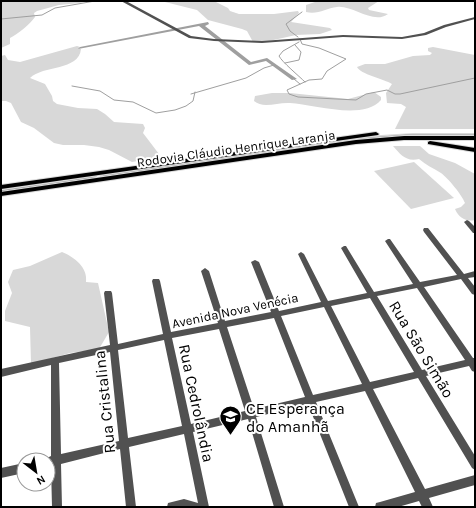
<svg xmlns="http://www.w3.org/2000/svg" width="476" height="508" viewBox="0 0 476 508" font-family="Karla,sans-serif">
	<style>
		.green { fill: #d8d8d8 }
		.water { fill: #9f9f9f }
		.lines { fill: none; stroke-linecap: round; stroke-linejoin: round }
		.stream-far1 { stroke: #9f9f9f; stroke-width: 1 }
		.stream { stroke: #9f9f9f; stroke-width: 1.5 }
		.major-casing { stroke: #dbdbdb; stroke-width: 2 }
		.minor { fill: #515151; fill-rule: evenodd }
		.major { fill: #000; fill-rule: evenodd }
		.labels { text-anchor: middle; stroke-width: 4; stroke-linejoin: round; paint-order: stroke }
		.street-label { font-size: 13px; fill: #000; stroke: #fff }
		.near-street-label { font-size: 16px; fill: #000; stroke: #fff }
		.near-poi-label { font-size: 16px; fill: #000; stroke: #fff; text-anchor: start }
	</style>
	<rect width="100%" height="100%" fill="#fff"/>
	<!-- green -->
	<g class="green">
		<path d="M1 1H87L80 3 59 5 37 11 34 13 35 17C30 24 18 34 10 38V44L1 48Z"/>
		<polygon points="161,1 214,1 228,8 230,11 239,14 274,14 298,11 299,13 291,22 330,28 332,30 320,34 296,35 269,41 253,42 247,31 242,29 208,20 197,10"/>
		<path d="M318 1H379L368 8 369 10 388 14C373 25 353 5 337 7 326 8 318 15 306 12V5Z"/>
		<path d="M77 46 80 47 79 49H81C79 71 43 65 30 78L45 84 52 96 53 101 57 104 78 108 97 109 105 114 114 122 143 124 145 128 143 133 159 154V157L132 162 109 150 99 147 84 145H63L54 143 34 128 21 122 11 103 6 101H1V56L5 55 8 60 20 62Z"/>
		<path d="M433 47 475 55V129H395L406 107 401 104 387 103 386 93 392 84C384 79 360 74 357 67L365 64H385L413 56 430 55 432 53 428 51V48Z"/>
		<path d="M374 92 381 97V100C363 121 313 104 290 103 278 102 263 109 254 101L255 96 272 93H290L348 99Z"/>
		<polygon points="413,133 475,133 475,137 391,138 100,178 100,174 365,136"/>
		<path d="M393 146H420L429 154 455 163 475 174V220C466 222 459 218 455 209L461 207 465 203C462 195 448 178 441 173 433 168 426 165 419 159 406 162 401 155 393 146Z"/>
		<polygon points="414,162 454,198 411,209 374,171"/>
		<polygon points="97,174 97,179 1,193 1,188"/>
		<path d="M62 252C74 257 88 267 86 282L98 283 109 332 99 349 70 353 31 364 30 327 5 321V311L12 293 8 282 13 270 30 266Z"/>
	</g>
	<!-- water -->
	<polygon class="water" points="208,22 209,24 205,26 251,62 267,58 297,79 292,80 266,61 249,65 199,26 78,49 80,47"/>
	<g class="lines">
		<!-- stream-far1 -->
		<g class="stream-far1">
			<polyline points="1,19 42,15 55,8 95,1"/>
			<polyline points="298,37 290,31 286,24 302,12"/>
			<polyline points="300,39 302,44 319,48 346,59 327,71 322,79 309,80 287,90 289,94 298,97 356,100 366,94 387,90 395,94 400,94 475,78"/>
			<path d="M299 42 283 51 279 56C282 62 299 76 305 82"/>
			<polyline points="285,63 299,60 301,52 295,45"/>
			<polyline points="294,79 300,84"/>
			<polyline points="72,86 100,91 114,100 133,102 156,113 175,110 186,106 193,101 195,92"/>
			<polyline points="191,94 246,78 264,68 274,65"/>
			<polyline points="103,176 369,138 406,135 475,135"/>
			<polyline points="30,187 95,177"/>
		</g>
		<!-- stream -->
		<polyline class="stream" points="1,191 36,186"/>
		<defs>
			<g id="major">
				<polygon points="376,132 379,134 378,135 1,189 1,185"/>
				<polygon points="404,136 475,136 475,140 404,140 356,144 1,196 1,192 356,140"/>
				<polygon points="430,141 475,148 475,152 428,144 428,142"/>
			</g>
		</defs>
		<!-- major casing -->
		<use href="#major" class="major-casing"/>
		<!-- minor -->
		<g class="minor">
			<polygon points="121,1 126,1 191,36 214,39 262,41 343,35 402,37 424,33 444,25 475,17 475,19 446,27 426,35 402,39 343,37 262,43 214,41 189,38"/>
			<polygon points="467,220 469,221 475,227 475,233 473,233 464,222"/>
			<path d="M424 228H428L464 274 475 271V277L468 278 475 287V295L472 294 461 279 424 287 473 358H475V372L472 371 469 366 426 376 475 456V470L472 468 418 378 373 389 425 489 475 475V485L429 498 433 507H422L419 501 398 507H375L376 503 380 502 415 492 365 391 316 402 359 507H349L308 404 256 417 284 507H274L248 419 193 432 209 507H167L168 503 184 499 198 503 184 434 129 447 136 507H126L120 449 61 464 62 507H52L51 466 48 467V460H44L45 459 51 456V365L1 377V369L110 345 104 293 105 291H111L112 293 118 344 163 334 152 281 153 279H159L160 281 171 332 218 323 201 271 205 268 209 271 225 321 271 312 251 262 255 260 259 262 279 311 321 302 298 254 301 252 304 254 328 301 367 293 341 248 344 246H346L374 292 413 284 385 241 388 239H390L420 282 457 275 424 232 423 230ZM417 288 465 360 422 370 377 296ZM370 298 414 372 370 382 331 306ZM324 307 362 384 313 395 281 316ZM274 318 305 397 254 409 227 327ZM219 329 245 411 191 424 172 338ZM164 340 182 426 128 438 118 350ZM110 352 119 441 61 454 59 363Z"/>
			<polygon points="24,463 24,473 1,478 1,468"/>
		</g>
		<!-- major -->
		<use href="#major" class="major"/>
	</g>
	<!-- icons -->
	<defs>
		<symbol id="school-pin" viewBox="-11 -11 22 30"><path d="M0 17L-7.5 6A9.5 9.5 0 1 1 7.5 6Z" fill="#000" stroke="#fff"/><path d="M0-5L7-2L0 1L-7-2ZM-4 1L0 2.5L4 1V4Q0 6-4 4Z" fill="#fff"/></symbol>
	</defs>
	<g fill-rule="evenodd">
		<use href="#school-pin" x="218" y="404" width="25" height="34"/>
	</g>
	<g class="labels">
		<!-- street labels -->
		<g class="street-label">
			<text transform="translate(236 148) rotate(-8)" y="5">Rodovia Cláudio Henrique Laranja</text>
			<text transform="translate(235 310) rotate(-12)" y="5">Avenida Nova Venécia</text>
		</g>
		<!-- near-street labels -->
		<g class="near-street-label">
			<text transform="translate(422 349) rotate(59)" y="6">Rua São Simão</text>
			<text transform="translate(104 402) rotate(-96)" y="6">Rua Cristalina</text>
			<text transform="translate(197 403) rotate(78)" y="6">Rua Cedrolândia</text>
		</g>
		<!-- near-poi labels -->
		<g class="near-poi-label">
			<text x="246" y="414">CE Esperança<tspan x="246" dy="18">do Amanhã</tspan></text>
		</g>
	</g>
	<!-- border -->
	<rect width="476" height="508" fill="none" stroke="#000000" stroke-width="4"/>
	<!-- north arrow -->
	<g transform="translate(36 472) rotate(149)"><circle r="19" fill="#ffffff" stroke="#999999"/>
	<path d="M0-3L7 15L0 10L-7 15Z" fill="#000000"/>
	<text y="-6" font-size="11" font-weight="bold" text-anchor="middle" fill="#000000">N</text>
	</g>
</svg>
